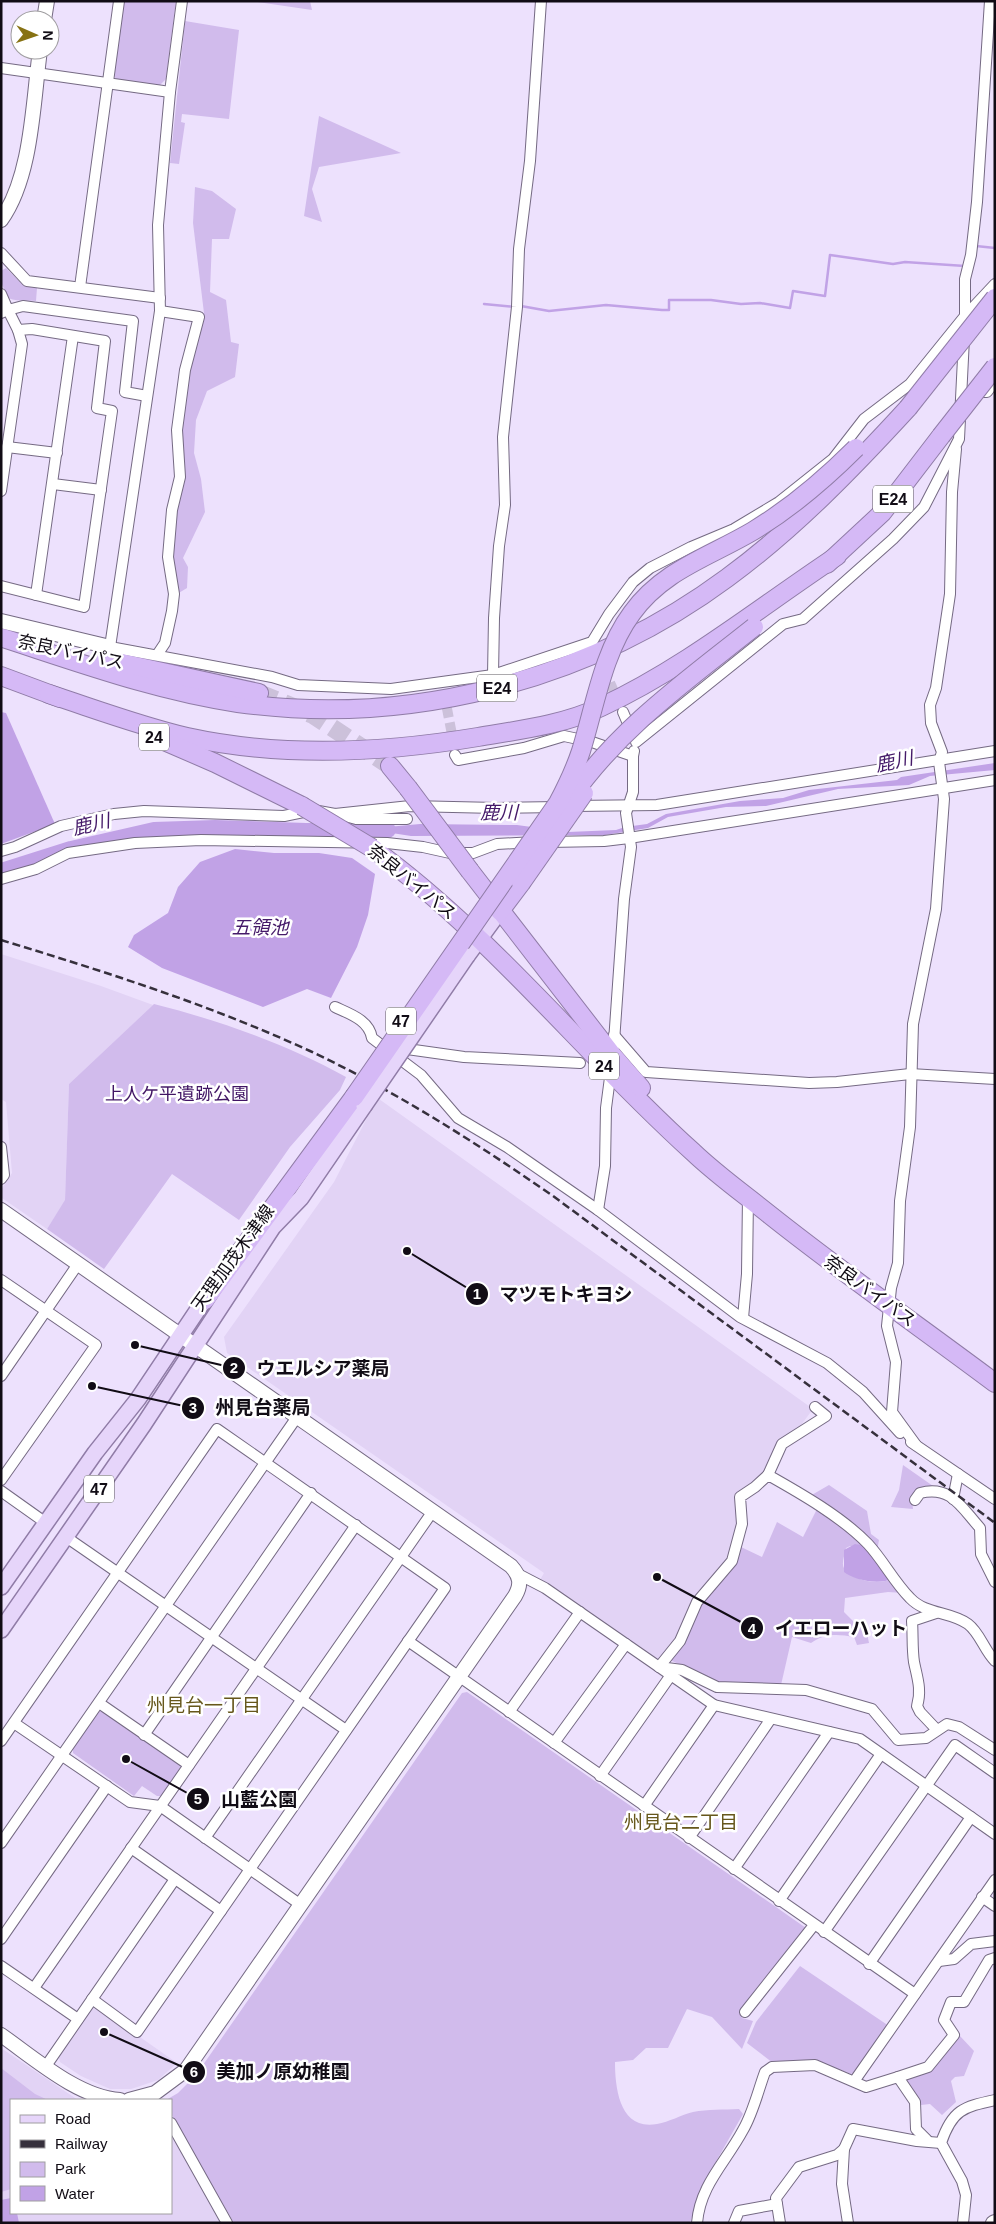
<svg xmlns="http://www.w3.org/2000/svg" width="996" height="2224" viewBox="0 0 996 2224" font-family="Arial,'Noto Sans JP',sans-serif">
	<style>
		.built { fill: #e2d3f5 }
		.green { fill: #d1bbec }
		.water { fill: #c1a2e6 }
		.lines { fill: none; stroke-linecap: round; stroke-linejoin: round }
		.stream { stroke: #c1a2e6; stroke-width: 2.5 }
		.river { stroke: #c1a2e6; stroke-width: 16 }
		.street-tunnel { stroke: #ccc1da; stroke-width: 10; stroke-dasharray: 10 5; stroke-linecap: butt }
		.highway-tunnel { stroke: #ccc1da; stroke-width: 18; stroke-dasharray: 18 9; stroke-linecap: butt }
		.street-casing { stroke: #756a83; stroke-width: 12 }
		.secondary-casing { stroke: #756a83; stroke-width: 16 }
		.primary-casing { stroke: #907ca7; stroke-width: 18 }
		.highway-casing { stroke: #907ca7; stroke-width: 20 }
		.street { stroke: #fff; stroke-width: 10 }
		.secondary { stroke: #fff; stroke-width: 14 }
		.primary { stroke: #e6d5fa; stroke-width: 15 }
		.highway { stroke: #d5b9f6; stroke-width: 18 }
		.rail { stroke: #36303c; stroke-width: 2.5; stroke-dasharray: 8 4; stroke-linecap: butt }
		.primary-bridge-casing { stroke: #907ca7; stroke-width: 18; stroke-linecap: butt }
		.highway-bridge-casing { stroke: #907ca7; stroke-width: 20; stroke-linecap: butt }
		.primary-bridge { stroke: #e6d5fa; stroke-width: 15 }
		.highway-bridge { stroke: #d5b9f6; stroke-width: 18 }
		.labels { text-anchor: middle; stroke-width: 5; stroke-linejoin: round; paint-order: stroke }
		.shield { fill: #fff; stroke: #58555b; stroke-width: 1 }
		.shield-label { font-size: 16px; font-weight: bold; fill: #110c15 }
		.street-label { font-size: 18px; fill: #110c15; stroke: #fff }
		.park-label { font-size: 18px; fill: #411564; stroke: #fff }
		.water-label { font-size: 19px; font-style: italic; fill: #451a69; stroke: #fff }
		.neighbourhood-label { font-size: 19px; fill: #66571b; stroke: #fff }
		.leader { fill: none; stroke: #110c15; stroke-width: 2 }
		.callout-dot { fill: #110c15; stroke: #fff; stroke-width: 2 }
		.mark-label { font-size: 15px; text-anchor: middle; font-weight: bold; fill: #fff }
		.callout-label { font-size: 19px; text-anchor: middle; font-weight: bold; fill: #110c15; stroke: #fff; stroke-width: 5; stroke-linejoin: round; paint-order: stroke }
	</style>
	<rect width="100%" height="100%" fill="#ede1fd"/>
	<!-- built -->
	<g class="built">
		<polygon points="1,954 101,986 153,1005 69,1084 65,1201 47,1229 2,1198 1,1190 12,1173 6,1102 1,1099"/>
		<polygon points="379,1099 813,1409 801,1425 781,1440 762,1474 746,1490 736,1495 737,1523 727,1564 694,1600 677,1637 660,1658 655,1659 540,1580 544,1573 227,1353 224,1337 334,1182 368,1116"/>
		<polygon points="97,2007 177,2063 158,2080 131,2089 110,2089 81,2076 60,2062 58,2056 92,2008"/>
		<polygon points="1,2048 78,2100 11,2100 11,2213 171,2213 171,2128 222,2223 1,2223"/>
	</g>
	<!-- green -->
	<g class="green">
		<polygon points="122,1 176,1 166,79 160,85 116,79 113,74"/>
		<polygon points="251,1 310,1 312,10"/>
		<polygon points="185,21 239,30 229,119 182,114 181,122 185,123 179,164 170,163"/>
		<polygon points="319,116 401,153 319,167 312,189 322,222 304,216"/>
		<polygon points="195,187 212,191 236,209 229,239 212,239 210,292 226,300 231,342 239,344 235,377 207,391 196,420 194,453 201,479 205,512 183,558 188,567 187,588 177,594 173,557 181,431 189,371 204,313 193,223"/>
		<path d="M6 268 24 286 37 288 36 301C26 300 17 302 8 298L1 282V271Z"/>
		<path d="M154 1004C218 1020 289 1045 346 1077L340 1090 290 1147 239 1220 172 1174 104 1269 47 1229 65 1200 69 1084Z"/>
		<polygon points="903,1465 933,1486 922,1490 912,1500 913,1509 891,1507 899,1490"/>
		<polygon points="829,1485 867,1511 871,1534 879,1540 877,1551 810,1496"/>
		<path d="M817 1509 866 1546H850L846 1548C845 1554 841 1563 844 1568 851 1580 881 1587 892 1578L903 1593 888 1592 845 1598 844 1612 854 1622H861L863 1633H867L869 1643 857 1645 854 1637C838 1634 825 1633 811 1643L792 1637 781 1685 720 1683 672 1661 671 1657 700 1605 732 1570 741 1547 762 1557 777 1522 803 1537Z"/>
		<path d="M467 1692 806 1928 740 2011 742 2018 753 2021 742 2049 712 2017 687 2009 668 2048H646L633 2060 615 2062C615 2089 620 2131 657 2124 669 2122 681 2115 693 2112 708 2109 724 2110 739 2109L743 2114 701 2188 690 2223H234L171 2114V2100H166L178 2093 196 2075 462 1693Z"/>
		<polygon points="103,1711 180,1764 181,1770 163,1796 157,1796 142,1786 134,1796 73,1753 73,1748 97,1712"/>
		<polygon points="800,1966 889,2026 856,2072 851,2074 817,2061 773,2063 747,2043 756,2022"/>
		<polygon points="959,2035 974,2051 964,2076 955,2077 951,2081 956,2102 942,2115 930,2104 921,2105 906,2081 908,2077 941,2056"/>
		<polygon points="1,2068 35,2094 48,2100 11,2100 11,2189 1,2192"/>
	</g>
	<!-- water -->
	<g class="water">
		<polygon points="1,712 6,713 55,824 1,844"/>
		<polygon points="995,763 995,770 930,776 909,785 838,789 766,806 726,807 668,817 648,828 605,835 411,836 366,829 420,824 517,825 568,832 616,830 625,827 647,824 666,814 740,801 783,798 809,790 897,780 901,777"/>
		<polygon points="235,849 274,853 319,853 352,858 375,874 368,915 357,947 331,998 307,989 263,1007 162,968 128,947 134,935 168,913 178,887 200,862"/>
		<path d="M855 1544 866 1546 892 1578C881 1586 854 1580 844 1572V1550Z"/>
		<polygon points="11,2198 11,2213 17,2213 19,2223 1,2223 1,2200"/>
	</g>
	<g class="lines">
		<!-- stream -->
		<g class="stream">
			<polyline points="975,248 976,246 995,248"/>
			<polyline points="484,304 515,307"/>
			<polyline points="521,306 549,311 606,305 662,310 669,310 669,300 711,300 741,304 760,303 790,308 793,291 825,296 830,255 893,264 905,262 965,266"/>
		</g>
		<!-- river -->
		<polyline class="river" points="1,871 71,849 154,830 215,828 306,831 388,830"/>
		<!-- street-tunnel -->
		<g class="street-tunnel">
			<polyline points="604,669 623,712"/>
			<polyline points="444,693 454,745"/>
		</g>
		<!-- highway-tunnel -->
		<polyline class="highway-tunnel" points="259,693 313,715 390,766"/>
		<defs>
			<g id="street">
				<polyline points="182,1 170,92 158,225 160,311 110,647 272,677 298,685 391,689 493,675 592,642 609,614 633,582 650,568 691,547 734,529 779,502 833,459 864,419 910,384 965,316 995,284"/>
				<polyline points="1,68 170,92"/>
				<polyline points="1,253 27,281 160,298"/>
				<polyline points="80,287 119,1"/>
				<polyline points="1,294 8,310 23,306 133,321 125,392 147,396"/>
				<polyline points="1,313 8,310 18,330 32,329 105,341 97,408 112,411 84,607 1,586"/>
				<polyline points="965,319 965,279 971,255 977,202 990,1"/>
				<polyline points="974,392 987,392 995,381"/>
				<polyline points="7,447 57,453"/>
				<polyline points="53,484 101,490"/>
				<polyline points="1,491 22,344 18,330"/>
				<polyline points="36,595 73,336"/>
				<polyline points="157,655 165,643 172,611 174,594 168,557 172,510 180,477 177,430 185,370 199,317 160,311"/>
				<polyline points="493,675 494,618 499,546 505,505 503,437 517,307 519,249 530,161 541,1"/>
				<polyline points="623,712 632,733"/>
				<polyline points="636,742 783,624 803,619 893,539 924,507 959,439 964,338"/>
				<polyline points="455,755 458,760 524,748 564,736 592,742 633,756 634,751"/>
				<polyline points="573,806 657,805 995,751"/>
				<polyline points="341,815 356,819 407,819"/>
				<polyline points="548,842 604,841 629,838 995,780"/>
				<polyline points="1,851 15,847 61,826 114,814 144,811 284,816 313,810 335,814 410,806 496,808 558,807"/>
				<polyline points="1,879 36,869 68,853 135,843 201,840 387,843 423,847 450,853 473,853 497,844 534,842"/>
				<path d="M335 1007C350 1014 369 1020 372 1038L421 1075 458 1118 507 1147 598 1210 740 1317 827 1363 863 1392 900 1433"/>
				<polyline points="614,1035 646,1072 809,1083 837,1082 910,1074 995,1079"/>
				<polyline points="400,1048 464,1057 580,1063"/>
				<polyline points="613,1056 624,899 631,847 626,813 633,792 633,756"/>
				<polyline points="1,1147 4,1175 1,1179"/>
				<polyline points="598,1210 605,1166 606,1108 611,1070"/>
				<polyline points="1,1280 96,1345 1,1480"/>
				<polyline points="743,1318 747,1274 748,1197"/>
				<polyline points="1,1376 78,1264"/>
				<polyline points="911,1442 995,1499"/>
				<polyline points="916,1445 892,1412 896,1362 887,1326 891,1288 898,1263 900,1201 910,1127 913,1024 936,909 944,799 939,762 942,752 931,723 930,705 936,688 950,594 952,492 956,449"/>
				<polyline points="768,1475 782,1444 826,1416 815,1407"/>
				<polyline points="1,1491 46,1523"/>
				<polyline points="953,1499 958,1474"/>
				<path d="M915 1500 920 1493C951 1485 961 1507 980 1528L981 1554 995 1582"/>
				<polyline points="66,1537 346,1730"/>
				<polyline points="518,1574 545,1588 714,1705 860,1739 995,1834"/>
				<path d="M936 1613 912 1621C913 1635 912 1649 914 1662 917 1677 922 1690 917 1706L920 1712 937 1730"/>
				<polyline points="408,1641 915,1994"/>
				<path d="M995 1661C984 1650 980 1633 968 1624 950 1611 926 1615 910 1598 894 1582 883 1560 868 1544 842 1517 800 1493 768 1475L755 1487 740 1497 742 1524 732 1561 697 1602 680 1641 659 1667 682 1670 717 1687 806 1690 872 1709 898 1740 926 1738 947 1724 959 1727 995 1750"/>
				<polyline points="99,1703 189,1765"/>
				<polyline points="509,1712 580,1612"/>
				<polyline points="14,1723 130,1802 160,1806 301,1905"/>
				<polyline points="144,1735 311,1493"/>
				<polyline points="1,1741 217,1429 445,1588 137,2032 92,1999"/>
				<polyline points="554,1743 626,1644"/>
				<polyline points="600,1776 671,1675"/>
				<polyline points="644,1806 714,1705"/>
				<polyline points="205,1838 433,1511"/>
				<polyline points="689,1838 770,1720"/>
				<polyline points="1,1843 297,1417"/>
				<polyline points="131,1848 221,1911"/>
				<polyline points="734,1869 829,1732"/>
				<polyline points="982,1897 995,1906"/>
				<polyline points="779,1901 881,1754"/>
				<polyline points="824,1932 955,1745 995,1773"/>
				<polyline points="1,1939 107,1786"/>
				<polyline points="939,1961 954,1959 971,1944 995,1941"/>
				<polyline points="869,1964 971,1817"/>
				<polyline points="1,1966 78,2019"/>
				<polyline points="34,1988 356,1525"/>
				<polyline points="745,2012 814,1925"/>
				<polyline points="46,2066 175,1879"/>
				<polyline points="898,2077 928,2067 954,2035 944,2020 951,2002 964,2002 989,1960 995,1958"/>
				<polyline points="855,2080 995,1880"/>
				<polyline points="171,2123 227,2223"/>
				<polyline points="844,2149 842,2184 848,2223"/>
				<polyline points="777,2204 780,2223"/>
				<path d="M697 2223C700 2185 726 2162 743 2130 753 2113 758 2091 765 2072L772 2067 815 2065 866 2087 898 2077 915 2102 916 2129 927 2140"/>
				<polyline points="734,2223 739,2211 777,2204 776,2198 799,2167 837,2155 844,2149 853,2129 917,2141 941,2143"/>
				<path d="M963 2223 966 2195 962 2181 941 2143C952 2110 963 2107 995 2100"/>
			</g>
			<g id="secondary">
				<polyline points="44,20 47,1"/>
				<path d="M1 220C32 177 33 102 40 50"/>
				<polyline points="1,621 110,647"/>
				<path d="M1 1210 511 1566C520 1576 522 1584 515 1596L186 2070 155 2093 129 2100"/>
				<path d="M1 2035C34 2058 79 2098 120 2100"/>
				<polyline points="993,2223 995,2222"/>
			</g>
			<g id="primary">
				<polyline points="467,956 500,911"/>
				<polyline points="1,1587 95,1453 138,1399 211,1290"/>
				<polyline points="1,1630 144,1424 273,1227 301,1198 364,1106"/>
			</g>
			<g id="highway">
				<polyline points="827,564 882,513 941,436"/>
				<path d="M3 638C80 663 157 691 238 703 408 727 588 681 727 578 794 529 852 469 908 408"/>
				<polyline points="103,659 259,693"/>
				<polyline points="1,676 60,698"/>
				<path d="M49 694C95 709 140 726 187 737 283 758 382 753 478 737 519 730 563 725 601 707 685 668 760 607 837 556"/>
				<polyline points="155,737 215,763 302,806"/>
				<polyline points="390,766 408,788"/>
				<path d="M372 848C492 935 583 1053 693 1152 717 1175 744 1194 770 1215 843 1273 920 1327 995 1383"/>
				<polyline points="470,871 613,1056 641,1088"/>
				<polyline points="500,911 521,883"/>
				<polyline points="205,1300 354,1097"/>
			</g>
		</defs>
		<!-- street casing -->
		<use href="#street" class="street-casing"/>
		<!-- secondary casing -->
		<use href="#secondary" class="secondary-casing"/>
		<!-- primary casing -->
		<use href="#primary" class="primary-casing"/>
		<!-- highway casing -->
		<use href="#highway" class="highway-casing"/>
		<!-- street -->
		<use href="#street" class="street"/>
		<!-- secondary -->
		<use href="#secondary" class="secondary"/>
		<!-- primary -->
		<use href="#primary" class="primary"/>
		<!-- highway -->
		<use href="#highway" class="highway"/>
		<!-- rail -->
		<path class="rail" d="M1 940C106 972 210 1005 310 1051 395 1091 475 1142 553 1196L995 1523"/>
		<defs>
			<polyline id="primary-bridge" points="364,1106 467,956"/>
			<g id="highway-bridge">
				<polyline points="908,408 995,298"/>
				<polyline points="941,436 995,367"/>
				<polyline points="408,788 470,871"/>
				<path d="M569 800C619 728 686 681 754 627"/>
				<polyline points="302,806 372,848"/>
				<polyline points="521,883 584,793"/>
				<path d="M354 1097 558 803C567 786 575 769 581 751 595 706 603 652 632 613 663 570 709 557 753 531 791 508 825 479 856 448"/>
			</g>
		</defs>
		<!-- primary-bridge casing -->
		<use href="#primary-bridge" class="primary-bridge-casing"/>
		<!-- highway-bridge casing -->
		<use href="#highway-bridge" class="highway-bridge-casing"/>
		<!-- primary-bridge -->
		<use href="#primary-bridge" class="primary-bridge"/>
		<!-- highway-bridge -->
		<use href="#highway-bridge" class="highway-bridge"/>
	</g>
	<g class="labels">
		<!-- shield labels -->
		<g class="shield">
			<rect x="873" y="485.5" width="40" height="27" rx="4"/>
			<rect x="477" y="674.5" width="40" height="27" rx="4"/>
			<rect x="139" y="723.5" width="30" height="27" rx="4"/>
			<rect x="386" y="1007.5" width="30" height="27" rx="4"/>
			<rect x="589" y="1052.5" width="30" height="27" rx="4"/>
			<rect x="84" y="1475.5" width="30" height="27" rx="4"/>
		</g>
		<g class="shield-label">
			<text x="893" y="505">E24</text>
			<text x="497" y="694">E24</text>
			<text x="154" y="743">24</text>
			<text x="401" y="1027">47</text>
			<text x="604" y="1072">24</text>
			<text x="99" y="1495">47</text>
		</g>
		<!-- street labels -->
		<g class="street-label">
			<text transform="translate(71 652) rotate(12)" y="6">奈良バイパス</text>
			<text transform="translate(412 882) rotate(39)" y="6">奈良バイパス</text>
			<text transform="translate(233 1258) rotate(-54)" y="6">天理加茂木津線</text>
			<text transform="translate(870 1291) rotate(36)" y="6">奈良バイパス</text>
		</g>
		<!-- park labels -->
		<g class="park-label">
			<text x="177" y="1100">上人ケ平遺跡公園</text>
		</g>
		<!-- water labels -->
		<g class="water-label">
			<text transform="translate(894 761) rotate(-12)" y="7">鹿川</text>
			<text x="499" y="819">鹿川</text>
			<text transform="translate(91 824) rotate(-13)" y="7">鹿川</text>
			<text x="260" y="934">五領池</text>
		</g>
		<!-- neighbourhood labels -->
		<g class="neighbourhood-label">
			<text x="204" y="1712">州見台一丁目</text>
			<text x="681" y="1829">州見台二丁目</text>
		</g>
	</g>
	<!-- callouts -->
	<path class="leader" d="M407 1251L477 1294M135 1345L234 1368M92 1386L193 1408M657 1577L752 1628M126 1759L198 1799M104 2032L194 2072"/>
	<g class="callout-dot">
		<circle cx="407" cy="1251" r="5"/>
		<circle cx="135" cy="1345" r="5"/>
		<circle cx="92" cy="1386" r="5"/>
		<circle cx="657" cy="1577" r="5"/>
		<circle cx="126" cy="1759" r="5"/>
		<circle cx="104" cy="2032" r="5"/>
		<circle cx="477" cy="1294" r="12"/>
		<circle cx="234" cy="1368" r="12"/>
		<circle cx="193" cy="1408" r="12"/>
		<circle cx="752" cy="1628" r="12"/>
		<circle cx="198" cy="1799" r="12"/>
		<circle cx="194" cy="2072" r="12"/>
	</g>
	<g class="mark-label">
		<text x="477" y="1299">1</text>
		<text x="234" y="1373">2</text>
		<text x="193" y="1413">3</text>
		<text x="752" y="1634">4</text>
		<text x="198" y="1804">5</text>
		<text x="194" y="2077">6</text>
	</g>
	<g class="callout-label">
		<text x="566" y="1301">マツモトキヨシ</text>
		<text x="323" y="1375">ウエルシア薬局</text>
		<text x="263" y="1414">州見台薬局</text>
		<text x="841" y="1635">イエローハット</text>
		<text x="259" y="1806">山藍公園</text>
		<text x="283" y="2078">美加ノ原幼稚園</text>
	</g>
	<!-- border -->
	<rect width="996" height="2224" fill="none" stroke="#110c15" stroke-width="5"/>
	<!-- legend -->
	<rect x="10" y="2099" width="162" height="115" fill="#ffffff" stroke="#a09ea1"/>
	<rect x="20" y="2115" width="25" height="8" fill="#e6d5fa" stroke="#a09ea1"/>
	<text x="55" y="2124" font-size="15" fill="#110c15">Road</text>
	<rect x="20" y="2140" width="25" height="8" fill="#36303c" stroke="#a09ea1"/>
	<text x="55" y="2149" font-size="15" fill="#110c15">Railway</text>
	<rect x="20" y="2162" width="25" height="15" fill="#d1bbec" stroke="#a09ea1"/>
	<text x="55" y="2174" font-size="15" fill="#110c15">Park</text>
	<rect x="20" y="2186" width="25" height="15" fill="#c1a2e6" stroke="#a09ea1"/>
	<text x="55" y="2199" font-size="15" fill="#110c15">Water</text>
	<!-- north arrow -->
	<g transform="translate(35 35) rotate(92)"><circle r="24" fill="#ffffff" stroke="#a09ea1"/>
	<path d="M0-4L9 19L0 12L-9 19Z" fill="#877213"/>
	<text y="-8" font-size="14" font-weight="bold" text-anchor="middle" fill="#110c15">N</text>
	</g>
</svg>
